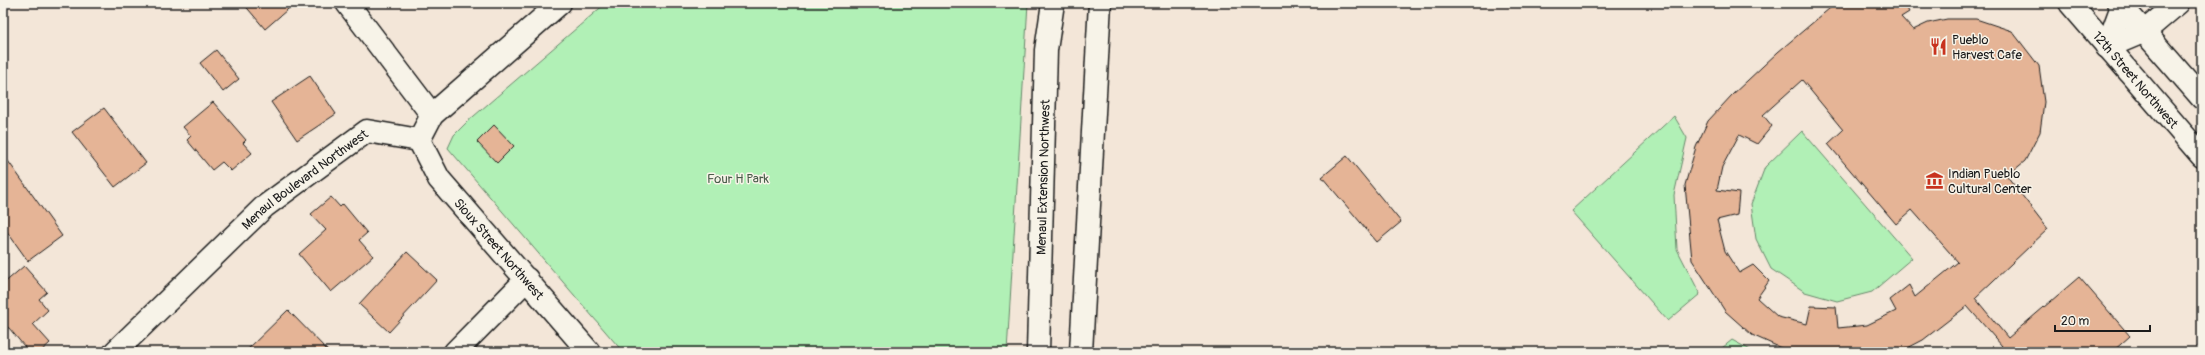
<svg xmlns="http://www.w3.org/2000/svg" width="2205" height="355" viewBox="0 0 2205 355" font-family="Pangolin,sans-serif">
	<style>
		.green { fill: #b1f0b6; stroke: #668669 }
		.building { fill: #e5b496; stroke: #1c1c1c; fill-rule: evenodd }
		.lines { fill: none; stroke-linecap: round; stroke-linejoin: round }
		.minor-casing { stroke: #1c1c1c; stroke-width: 25 }
		.tertiary-casing { stroke: #1c1c1c; stroke-width: 25 }
		.secondary-casing { stroke: #1c1c1c; stroke-width: 25 }
		.minor { stroke: #f7f3e8; stroke-width: 22 }
		.tertiary { stroke: #f7f3e8; stroke-width: 22 }
		.secondary { stroke: #f7f3e8; stroke-width: 22 }
		.labels { text-anchor: middle; stroke-width: 3; stroke-linejoin: round; paint-order: stroke }
		.poi-label { font-size: 13px; fill: #1c1c1c; stroke: #f7f3e8; text-anchor: start }
		.street-label { font-size: 13px; fill: #1c1c1c; stroke: #f7f3e8 }
		.park-label { font-size: 13px; fill: #495c4a; stroke: #f7f3e8 }
	</style>
	<rect width="100%" height="100%" fill="#f3e6d8"/>
	<filter id="ink" filterUnits="userSpaceOnUse"><feTurbulence type="fractalNoise" baseFrequency=".025" numOctaves="2"/><feDisplacementMap in="SourceGraphic" scale="8" xChannelSelector="R" yChannelSelector="G"/><feConvolveMatrix kernelMatrix="1 2 1 2 8 2 1 2 1" color-interpolation-filters="sRGB"/></filter>
	<g filter="url(#ink)">
		<!-- green -->
		<g class="green">
			<polygon points="606,3 1028,3 1007,352 623,352 448,148 454,135 467,122"/>
			<polygon points="1674,116 1687,138 1674,195 1677,249 1700,294 1668,321 1571,211"/>
			<polygon points="1802,131 1912,258 1872,292 1837,301 1805,292 1771,269 1756,239 1751,204 1765,167"/>
			<polygon points="1732,340 1754,352 1717,352"/>
		</g>
		<!-- building -->
		<g class="building">
			<polygon points="243,3 295,3 265,29"/>
			<path d="M1836 3H1904L1909 12 1901 17 1913 30 1928 23 1947 19H1976L2012 31 2039 66 2044 102 2040 132 2025 161 2007 176 2048 229 1975 298 2008 338 2079 277 2130 336 2112 352H1996L2002 346 1967 306 1923 340 1900 352H1790L1752 335 1725 311 1692 260 1685 185 1696 147 1708 121 1732 95 1778 52ZM1802 80 1843 130 1828 144 1896 224 1912 210 1958 262 1915 297 1909 285 1890 300 1896 311 1867 325 1838 328 1836 307 1811 306 1807 324 1778 317 1757 298 1769 281 1753 265 1739 273 1725 251 1717 220 1737 215 1739 193 1717 190 1722 167 1739 135 1757 144 1772 126 1763 115Z"/>
			<polygon points="216,50 239,79 223,92 200,63"/>
			<polygon points="310,76 336,114 297,140 271,102"/>
			<polygon points="213,102 246,140 243,143 252,153 231,171 222,162 212,170 187,140 191,136 183,127"/>
			<polygon points="104,108 146,163 115,187 72,132"/>
			<polygon points="494,125 514,146 497,163 477,142"/>
			<polygon points="3,154 62,236 28,261 3,226"/>
			<polygon points="1347,156 1401,222 1377,242 1322,177"/>
			<polygon points="331,197 340,207 343,204 367,233 359,240 373,256 331,292 299,254 326,230 311,214"/>
			<polygon points="407,252 437,280 389,332 359,304"/>
			<polygon points="24,266 47,292 39,299 48,310 33,324 50,343 40,352 29,352 9,328 3,326 3,299 7,296 3,291 3,284"/>
			<polygon points="288,310 329,352 245,352"/>
		</g>
		<g class="lines">
			<defs>
				<g id="minor">
					<polyline points="347,3 432,115"/>
					<path id="s1" d="M419 140 439 179 589 352"/>
					<polyline points="419,140 432,115 560,3"/>
					<path id="s2" d="M115 352 264 207 367 131 419 140"/>
					<polyline points="455,352 527,279"/>
				</g>
				<g id="tertiary">
					<polyline points="2107,47 2145,31 2178,3"/>
					<polyline points="2107,47 2122,6 2125,3"/>
				</g>
				<g id="secondary">
					<path id="s3" d="M2070 3 2202 156"/>
					<polyline points="2119,3 2202,98"/>
					<path id="s4" d="M1038 352 1046 50 1053 3"/>
					<polyline points="1081,352 1100,3"/>
				</g>
			</defs>
			<!-- minor casing -->
			<use href="#minor" class="minor-casing"/>
			<!-- tertiary casing -->
			<use href="#tertiary" class="tertiary-casing"/>
			<!-- secondary casing -->
			<use href="#secondary" class="secondary-casing"/>
			<!-- minor -->
			<use href="#minor" class="minor"/>
			<!-- tertiary -->
			<use href="#tertiary" class="tertiary"/>
			<!-- secondary -->
			<use href="#secondary" class="secondary"/>
		</g>
	</g>
	<!-- icons -->
	<defs>
		<symbol id="restaurant-bare" viewBox="-9 -9 18 18"><path d="M-5-6h1v4h1v-4h1v4h1v-4h1v5L-1.5 .5V6h-2V.5L-5-1ZM5-6V6H3V1.5H1.5Q1.5-4 5-6Z" fill="#c8321e" stroke="#f7f3e8" stroke-width="2.5" paint-order="stroke"/></symbol>
		<symbol id="museum-bare" viewBox="-9 -9 18 18"><path d="M0-6L6-3V-2H-6V-3ZM-5-1h2V3h-2ZM-1-1h2V3h-2ZM3-1h2V3H3ZM-6 4H6V6H-6Z" fill="#c8321e" stroke="#f7f3e8" stroke-width="2.5" paint-order="stroke"/></symbol>
	</defs>
	<g fill-rule="evenodd">
		<use href="#restaurant-bare" x="1926" y="34" width="25" height="25"/>
		<use href="#museum-bare" x="1922" y="168" width="25" height="25"/>
	</g>
	<g class="labels">
		<!-- poi labels -->
		<g class="poi-label">
			<text x="1952" y="44">Pueblo<tspan x="1952" dy="15">Harvest Cafe</tspan></text>
			<text x="1948" y="178">Indian Pueblo<tspan x="1948" dy="15">Cultural Center</tspan></text>
		</g>
		<!-- street labels -->
		<g class="street-label">
			<text dy="5" stroke="none"><textPath href="#s3" startOffset="101">12th Street Northwest</textPath></text>
			<text dy="5" stroke="none"><textPath href="#s4" startOffset="175">Menaul Extension Northwest</textPath></text>
			<text dy="5" stroke="none"><textPath href="#s2" startOffset="257">Menaul Boulevard Northwest</textPath></text>
			<text dy="5" stroke="none"><textPath href="#s1" startOffset="136">Sioux Street Northwest</textPath></text>
		</g>
		<!-- park labels -->
		<g class="park-label">
			<text x="738" y="183">Four H Park</text>
		</g>
	</g>
	<!-- margin -->
	<rect width="2205" height="355" fill="none" stroke="#f7f3e8" stroke-width="16"/>
	<rect x="8" y="8" width="2189" height="339" fill="none" stroke="#1c1c1c" stroke-width="1.5" filter="url(#ink)"/>
	<!-- scale -->
	<path d="M2055 325v6h95v-6" fill="none" stroke="#1c1c1c" stroke-width="2"/>
	<text x="2061" y="325" font-size="12" fill="#1c1c1c" stroke="#f7f3e8" stroke-width="3" paint-order="stroke">20 m</text>
</svg>
